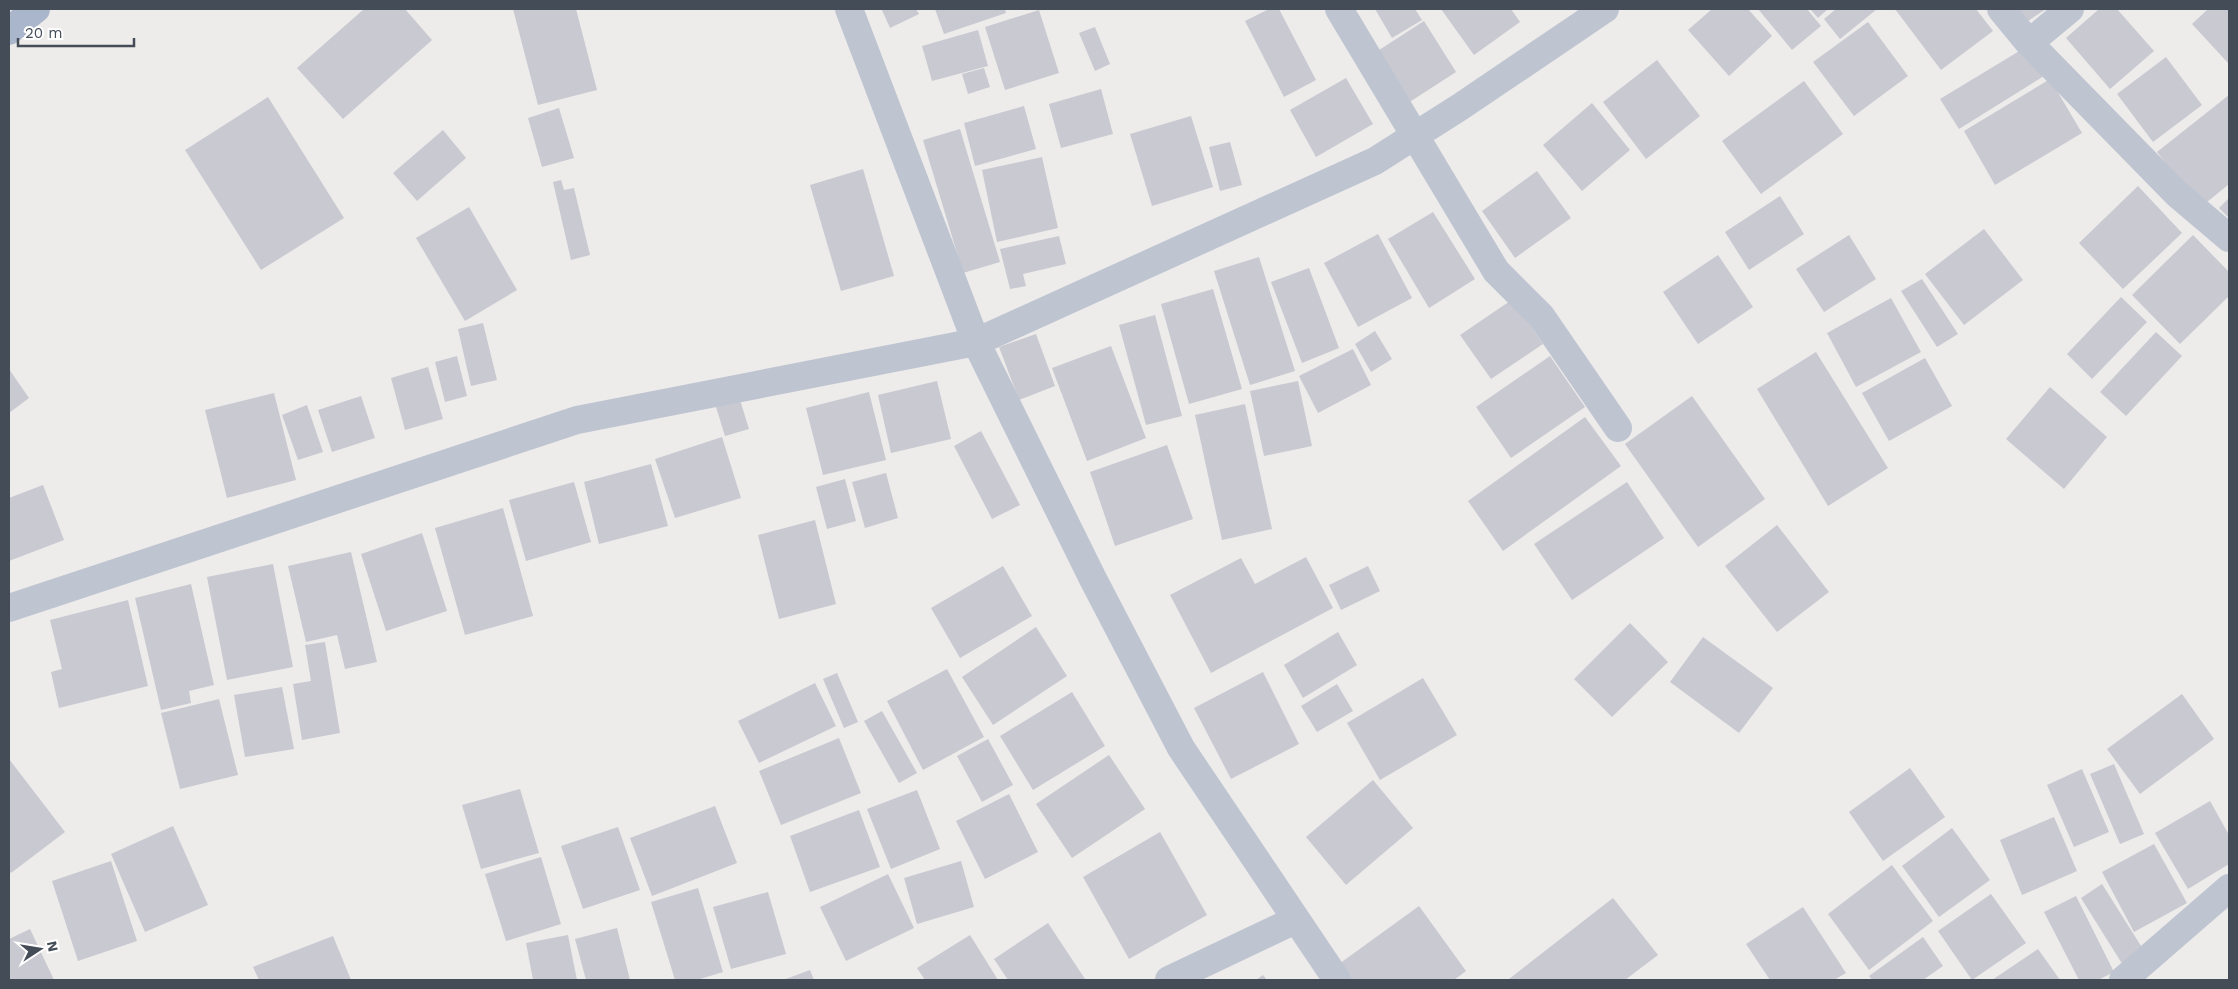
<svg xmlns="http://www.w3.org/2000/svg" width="2238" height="989" viewBox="0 0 2238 989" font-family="'Work Sans',sans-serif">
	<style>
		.building { fill: #c8c9d1 }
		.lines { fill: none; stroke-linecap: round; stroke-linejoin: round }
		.minor { stroke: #bec5d1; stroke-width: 28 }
		.major { stroke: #aab6cb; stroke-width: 28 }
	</style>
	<rect width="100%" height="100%" fill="#eeebeb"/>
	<!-- building -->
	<g class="building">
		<polygon points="364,9 405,9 432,40 343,119 297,68"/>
		<polygon points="513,9 576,9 597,90 538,105"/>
		<polygon points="916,9 919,14 890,28 882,10"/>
		<polygon points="935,9 1005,9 1006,13 944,34"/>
		<polygon points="1269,9 1279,9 1316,80 1284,97 1245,21"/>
		<polygon points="1375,9 1415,9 1422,20 1392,38"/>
		<polygon points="1441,9 1511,9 1520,22 1474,55"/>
		<polygon points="1712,9 1748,9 1772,36 1729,76 1688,30"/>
		<polygon points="1758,9 1807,9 1821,26 1792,50"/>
		<polygon points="1810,9 1828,9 1818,18"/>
		<polygon points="1836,9 1877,9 1840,39 1824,19"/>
		<polygon points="1895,9 1976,9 1993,31 1941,70"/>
		<polygon points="2011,9 2046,9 2022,25"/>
		<polygon points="2099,9 2117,9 2154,51 2110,89 2066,38"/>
		<polygon points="2208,9 2229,9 2229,64 2192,24"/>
		<polygon points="1039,10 1059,73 1005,90 985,27"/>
		<polygon points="1424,21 1456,72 1408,103 1376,52"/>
		<polygon points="1868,22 1908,76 1854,116 1813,62"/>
		<polygon points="1095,27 1110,64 1095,71 1079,33"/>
		<polygon points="978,30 988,66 932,81 922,46"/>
		<polygon points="2026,47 2044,76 1959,129 1940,99"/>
		<polygon points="2166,57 2202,105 2153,142 2117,94"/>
		<polygon points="1657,60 1700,116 1646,159 1603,102"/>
		<polygon points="984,68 990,87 968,94 962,74"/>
		<polygon points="1346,78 1373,124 1316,157 1290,110"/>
		<polygon points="2050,79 2082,133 1995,185 1964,131"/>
		<polygon points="1804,81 1843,134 1761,194 1722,141"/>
		<polygon points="1101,89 1113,134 1061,148 1049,104"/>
		<polygon points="2229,95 2229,184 2201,207 2157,152"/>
		<polygon points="268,97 344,218 261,270 185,150"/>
		<polygon points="1592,103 1630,150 1582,191 1543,145"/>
		<polygon points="1024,106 1036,149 975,166 964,123"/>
		<polygon points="559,108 574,158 542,167 528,118"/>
		<polygon points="1191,116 1213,187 1152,206 1130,134"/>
		<polygon points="960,129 1000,262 963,273 923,140"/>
		<polygon points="443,130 466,158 417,201 393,173"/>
		<polygon points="1230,142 1242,185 1220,191 1209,147"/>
		<polygon points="1042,157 1058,228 997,242 982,170"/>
		<polygon points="863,169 894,276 841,291 810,185"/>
		<polygon points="1537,171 1571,218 1515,258 1482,211"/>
		<polygon points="561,180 564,190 574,188 590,255 571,260 553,182"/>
		<polygon points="2138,186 2182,233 2123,289 2079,243"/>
		<polygon points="1780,196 1804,234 1749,270 1725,232"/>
		<polygon points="2229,198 2229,218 2219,208"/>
		<polygon points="469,207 517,290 465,321 416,238"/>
		<polygon points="1433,212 1475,279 1429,308 1388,239"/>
		<polygon points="1984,229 2023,280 1964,325 1925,274"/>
		<polygon points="1378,234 1412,298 1358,327 1324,263"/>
		<polygon points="1849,235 1876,279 1824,312 1796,269"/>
		<polygon points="2193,235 2229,272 2229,296 2180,344 2132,295"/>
		<polygon points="1059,236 1066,264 1023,274 1026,286 1010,289 1000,249"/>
		<polygon points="1718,255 1753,307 1698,344 1663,292"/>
		<polygon points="1259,257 1295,371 1250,385 1214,271"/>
		<polygon points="1309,268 1339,348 1302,363 1271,282"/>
		<polygon points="1922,279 1958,334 1937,347 1901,291"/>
		<polygon points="1213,289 1242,389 1189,404 1161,304"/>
		<polygon points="2121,297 2147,322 2092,379 2067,354"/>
		<polygon points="1891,298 1921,352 1856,387 1827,333"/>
		<polygon points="1513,299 1543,344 1491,379 1460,335"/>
		<polygon points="1155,315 1182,416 1146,425 1119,325"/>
		<polygon points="483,323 497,380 471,386 458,329"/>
		<polygon points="1375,331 1392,359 1371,372 1355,344"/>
		<polygon points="2156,332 2182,356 2126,416 2100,392"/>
		<polygon points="1036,334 1055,386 1019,400 999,347"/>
		<polygon points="1111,346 1146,438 1087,461 1052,368"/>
		<polygon points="1353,349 1371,385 1318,413 1299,376"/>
		<polygon points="1816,352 1888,468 1828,506 1757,389"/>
		<polygon points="457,356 467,396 445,402 435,362"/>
		<polygon points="1550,356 1585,407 1511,458 1476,407"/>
		<polygon points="1925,358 1952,406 1889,441 1862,393"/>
		<polygon points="428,367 443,419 405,430 391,378"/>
		<polygon points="9,369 29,398 9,413"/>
		<polygon points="937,381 951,439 891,453 878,395"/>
		<polygon points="1298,381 1312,446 1264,456 1250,391"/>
		<polygon points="2050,387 2107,437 2064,489 2006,439"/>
		<polygon points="869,392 886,460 823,475 806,408"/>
		<polygon points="274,393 296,480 227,498 205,410"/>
		<polygon points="361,396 375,438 332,452 318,410"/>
		<polygon points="1692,396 1765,499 1698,547 1625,444"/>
		<polygon points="740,400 749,429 725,436 716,407"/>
		<polygon points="1245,404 1272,529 1222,540 1195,415"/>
		<polygon points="307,405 323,452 298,460 282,415"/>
		<polygon points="1585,417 1621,466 1503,551 1468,501"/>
		<polygon points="981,431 1020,505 992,519 954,446"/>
		<polygon points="722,437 741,498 675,518 655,459"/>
		<polygon points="1167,445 1193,519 1115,546 1090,472"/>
		<polygon points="651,464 668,526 599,544 584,482"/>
		<polygon points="886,473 898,518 865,528 852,482"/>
		<polygon points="845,479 856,521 827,529 816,487"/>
		<polygon points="574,482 591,542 526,561 509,500"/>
		<polygon points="1627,482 1664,538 1572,600 1534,544"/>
		<polygon points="43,485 64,540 9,561 9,498"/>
		<polygon points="503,508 533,616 465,635 435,528"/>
		<polygon points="815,520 836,604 779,619 758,535"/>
		<polygon points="1777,525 1829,592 1777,632 1725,566"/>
		<polygon points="422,533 447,611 386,631 361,554"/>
		<polygon points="351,552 377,662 345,669 337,635 306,642 288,566"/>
		<polygon points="1306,557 1333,608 1211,673 1170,595 1241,558 1255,584"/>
		<polygon points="273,564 293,667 227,680 207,577"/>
		<polygon points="1003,566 1032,616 960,658 931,608"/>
		<polygon points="1368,566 1380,591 1341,610 1329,585"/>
		<polygon points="191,584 214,685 189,691 191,703 161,710 135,598"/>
		<polygon points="128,600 148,686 59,708 51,672 62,669 50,620"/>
		<polygon points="1630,623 1668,662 1612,717 1574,679"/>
		<polygon points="1036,627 1067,676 993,725 962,677"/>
		<polygon points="1338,632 1357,665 1303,698 1284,665"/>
		<polygon points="1703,637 1773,688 1739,733 1670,682"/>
		<polygon points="325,642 340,733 302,740 293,684 311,681 305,645"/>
		<polygon points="947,669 984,737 923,770 887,701"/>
		<polygon points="1263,672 1299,744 1231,779 1194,708"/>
		<polygon points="837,673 858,722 844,728 823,679"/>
		<polygon points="1423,678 1457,735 1380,780 1347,723"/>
		<polygon points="815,683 836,726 759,763 738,721"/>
		<polygon points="1337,684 1353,711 1317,732 1301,706"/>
		<polygon points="282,687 294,749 245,757 234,695"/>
		<polygon points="1072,692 1105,746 1033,790 1000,736"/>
		<polygon points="2182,694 2214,739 2140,794 2107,749"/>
		<polygon points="219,699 238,775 180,789 161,713"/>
		<polygon points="882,711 917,773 899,783 864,721"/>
		<polygon points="839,738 861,793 781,825 759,771"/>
		<polygon points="988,739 1013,785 982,802 957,756"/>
		<polygon points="1109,755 1145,809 1072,858 1036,804"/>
		<polygon points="9,759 65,832 11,873 9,870"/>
		<polygon points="2114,764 2144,834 2120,844 2090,774"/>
		<polygon points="1910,768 1945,817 1883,861 1849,812"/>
		<polygon points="2082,769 2109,832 2074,847 2047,785"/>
		<polygon points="1373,780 1413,828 1346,885 1306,837"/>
		<polygon points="520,789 539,853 481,869 462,805"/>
		<polygon points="917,790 940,849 891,869 867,809"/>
		<polygon points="1009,794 1038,852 985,879 956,821"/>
		<polygon points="2210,801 2229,835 2229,864 2188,889 2155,833"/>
		<polygon points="715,806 737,863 652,896 630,838"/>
		<polygon points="859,810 880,867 810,892 790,836"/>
		<polygon points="2054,817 2077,871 2022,895 2000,840"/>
		<polygon points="173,826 208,905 145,932 111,854"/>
		<polygon points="618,827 640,890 583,909 561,846"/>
		<polygon points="1952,828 1990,880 1939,917 1902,866"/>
		<polygon points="1160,832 1207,915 1129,959 1083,877"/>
		<polygon points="2154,844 2187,903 2134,932 2102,872"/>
		<polygon points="541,857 561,924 506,941 485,874"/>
		<polygon points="111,861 137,941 78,961 52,881"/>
		<polygon points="961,861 974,907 917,924 904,878"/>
		<polygon points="1892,865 1933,921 1869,970 1828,914"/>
		<polygon points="888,874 914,928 846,961 820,907"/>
		<polygon points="2102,884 2148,957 2126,970 2081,898"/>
		<polygon points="698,888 723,972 697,980 675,980 651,902"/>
		<polygon points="768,892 786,954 731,969 713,907"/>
		<polygon points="1991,894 2026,943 1972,980 1938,931"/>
		<polygon points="2076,896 2114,972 2098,980 2079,980 2044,912"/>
		<polygon points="1613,898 1658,955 1625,980 1510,980 1509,979"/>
		<polygon points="1419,906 1466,971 1454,980 1351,980 1339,964"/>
		<polygon points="1803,907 1846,973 1834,980 1770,980 1746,944"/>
		<polygon points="1048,923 1085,979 1008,980 994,959"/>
		<polygon points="617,928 630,980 586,980 575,939"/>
		<polygon points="30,929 54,980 9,980 9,939"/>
		<polygon points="568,935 577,980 533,980 526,943"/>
		<polygon points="970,935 998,980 925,980 917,968"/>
		<polygon points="333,936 351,980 259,980 253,967"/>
		<polygon points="1923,937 1943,966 1923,980 1872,980 1869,976"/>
		<polygon points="2038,949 2060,980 1992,980"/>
		<polygon points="810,970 814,980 783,980"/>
		<polygon points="1263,975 1267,980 1256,980"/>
	</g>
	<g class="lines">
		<!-- minor -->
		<g class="minor">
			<polyline points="849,9 976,342 1093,579 1181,748 1337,980"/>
			<polyline points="1339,9 1496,271 1541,316 1618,428"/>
			<polyline points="2001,9 2029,43 2177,194 2229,238"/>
			<polyline points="2029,43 2070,9"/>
			<polyline points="9,608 577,420 976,342 1375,161 1460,107 1605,9"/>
			<polyline points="1169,980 1295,920"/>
			<polyline points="2123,980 2229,888"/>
		</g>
		<!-- major -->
		<polyline class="major" points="9,31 36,9"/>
	</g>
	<!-- border -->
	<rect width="2238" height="989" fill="none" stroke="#444c58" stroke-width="20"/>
	<!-- north arrow -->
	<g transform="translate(40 949) rotate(78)" stroke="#ffffff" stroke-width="4" paint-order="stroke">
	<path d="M0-4L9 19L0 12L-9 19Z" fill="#444c58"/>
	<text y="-8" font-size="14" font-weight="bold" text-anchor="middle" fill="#444c58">N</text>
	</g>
	<!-- scale -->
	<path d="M18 38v8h116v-8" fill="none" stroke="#444c58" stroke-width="2.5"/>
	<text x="25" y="38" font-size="15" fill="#444c58" stroke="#ffffff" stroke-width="4" paint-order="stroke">20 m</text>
</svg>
